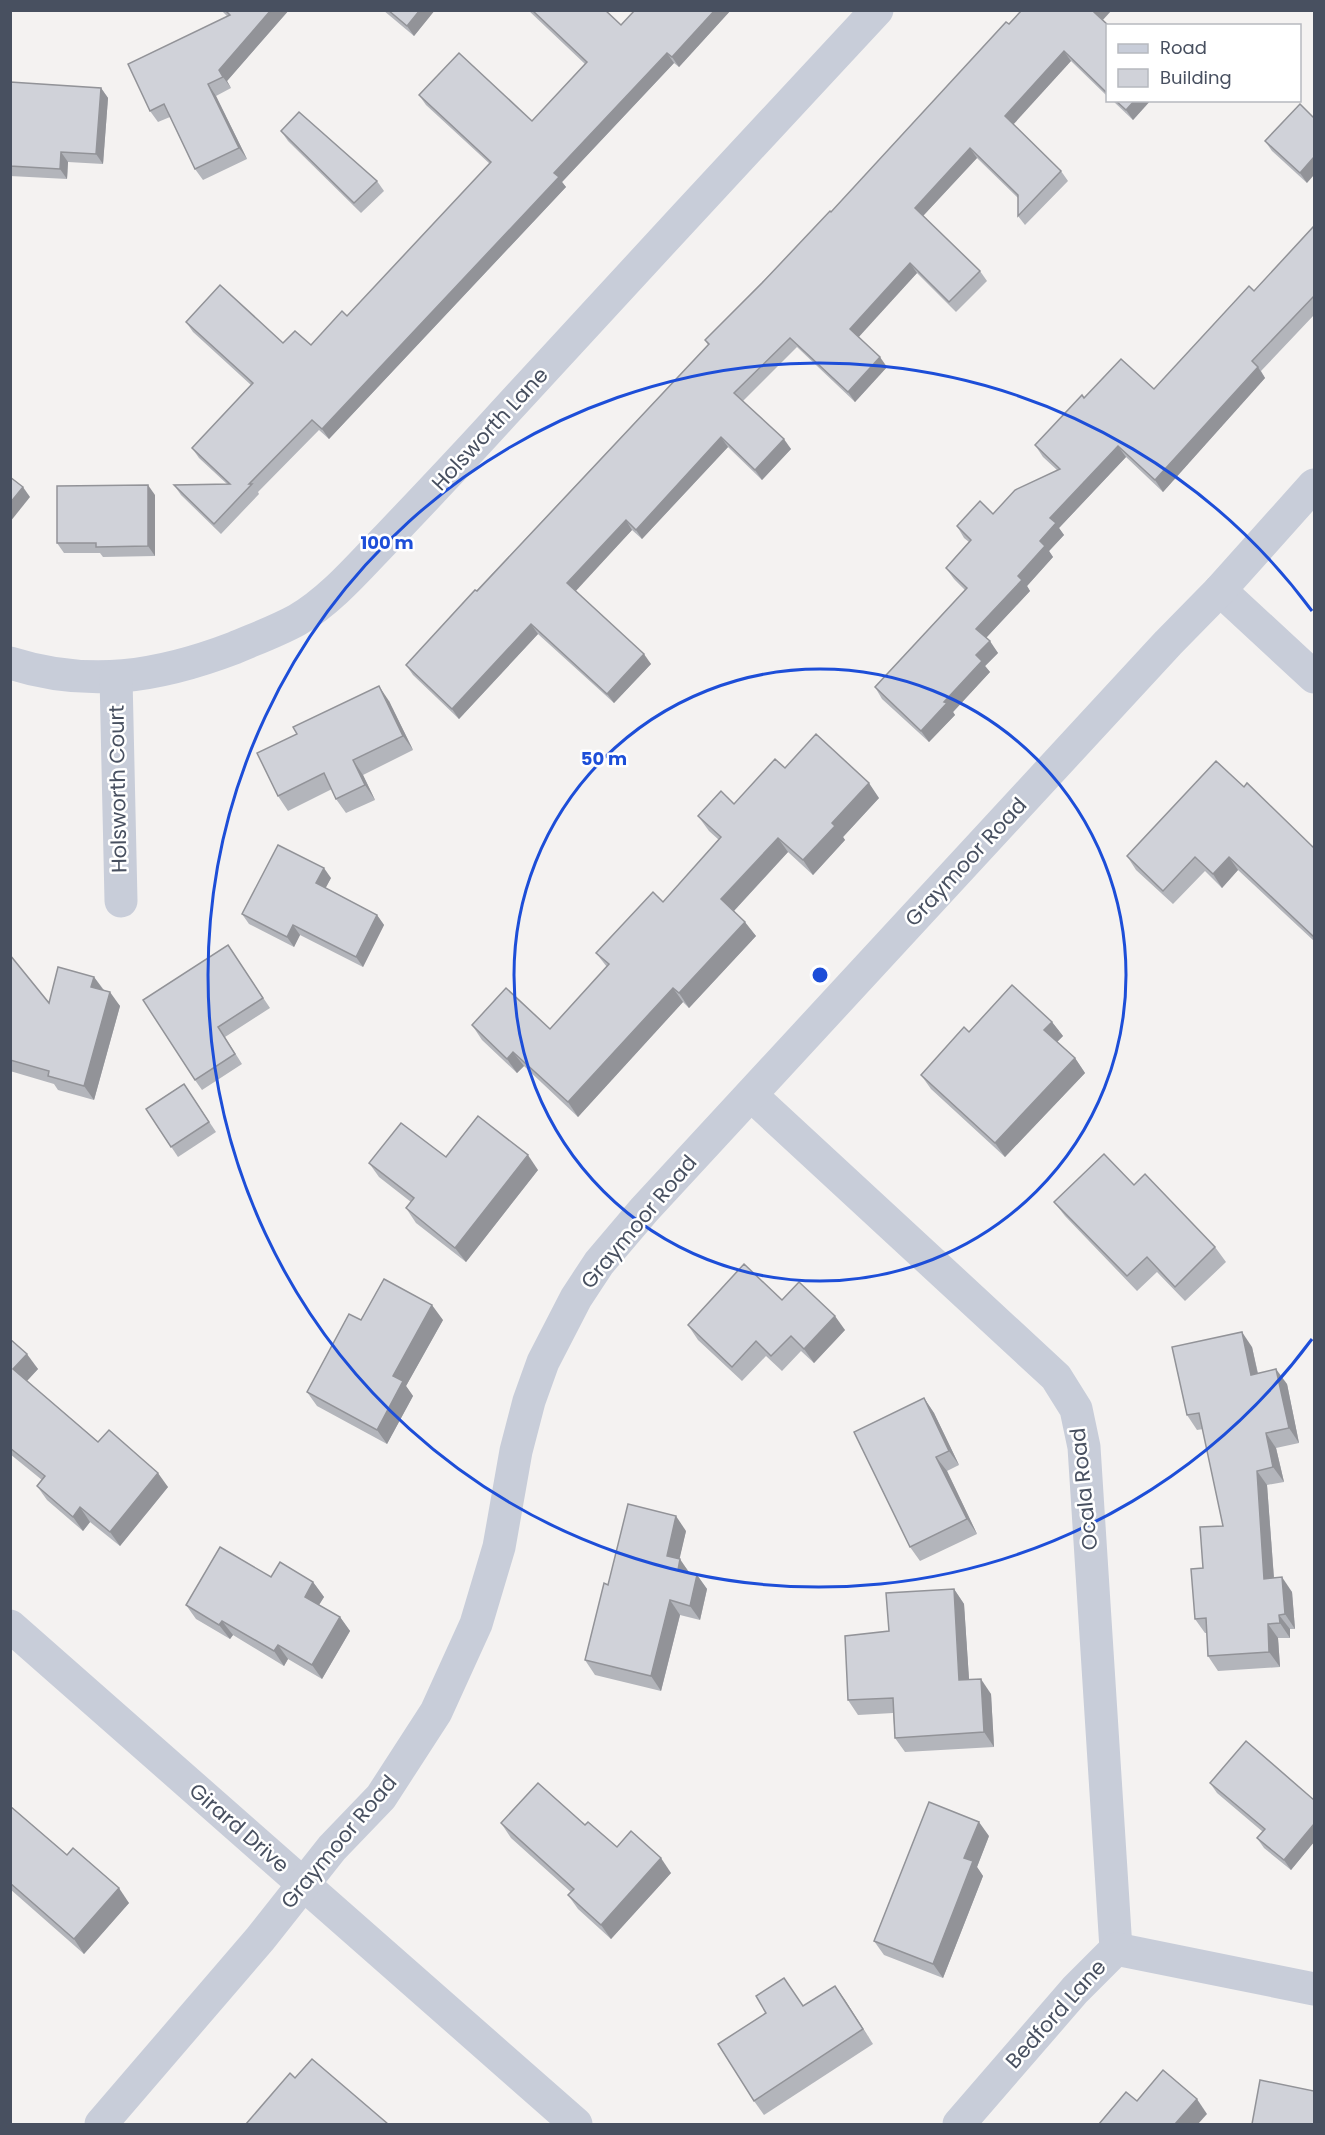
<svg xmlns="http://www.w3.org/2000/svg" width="1325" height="2135" viewBox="0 0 1325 2135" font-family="Poppins,sans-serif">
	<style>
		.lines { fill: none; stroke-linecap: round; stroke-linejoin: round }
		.minor { stroke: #c8cdd9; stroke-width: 33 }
		.wall { fill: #b3b5bb }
		.shaded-wall { fill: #929398 }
		.building { fill: #d0d2d9; stroke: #929398; stroke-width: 1.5 }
		.ring { fill: none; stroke: #1d4ed8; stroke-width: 3 }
		.labels { text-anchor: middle; stroke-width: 5; stroke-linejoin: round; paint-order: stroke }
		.street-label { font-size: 21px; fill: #485060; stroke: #fff }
		.centre { fill: #1d4ed8; stroke: #fff; stroke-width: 3 }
		.ring-label { font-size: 18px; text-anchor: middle; font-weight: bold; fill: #1d4ed8; stroke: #fff; stroke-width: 5; stroke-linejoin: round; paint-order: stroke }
	</style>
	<rect width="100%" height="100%" fill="#f4f2f1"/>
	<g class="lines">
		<!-- minor -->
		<g class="minor">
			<polyline points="1220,590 1314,677"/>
			<path d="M10 663C89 688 158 677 234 648 255 639 277 631 297 620 331 600 358 568 386 539 425 498 465 456 503 414 627 279 752 144 877 10"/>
			<polyline points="116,677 121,901"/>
			<polyline points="751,1095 1056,1377 1076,1409 1084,1447 1116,1949"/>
			<polyline points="10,1626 576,2124"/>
			<polyline points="101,2124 260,1939 332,1848 381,1797 436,1712 476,1624 499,1547 516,1451 529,1401 543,1362 576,1298 599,1263 644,1210 1168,643 1220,590 1314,485"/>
			<polyline points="959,2124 1075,1990 1116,1949 1314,1989"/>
		</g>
	</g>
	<!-- wall -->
	<g class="wall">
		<polygon points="221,10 289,10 227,81 231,88 216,96 247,159 203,180 195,169 170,117 158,122 150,111 227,16"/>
		<polygon points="383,10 435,10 414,36"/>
		<polygon points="528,10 605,10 621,25 635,10 731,10 679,67 674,63 562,182 566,187 329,439 319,430 258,492 259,494 221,534 181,495 174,485 227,484 199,458 192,448 251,385 193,332 186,322 283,343 311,345 347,316 490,164 426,105 419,95 532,121 585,64"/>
		<polygon points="1103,20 1107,26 1107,96 1071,61 1013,124 1061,171 1068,181 1025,225 1018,216 1018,198 977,158 923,216 980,271 987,281 956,312 917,273 858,337 887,367 855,402 797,347 743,401 791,449 762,480 728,447 642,539 632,530 575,591 651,664 614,703 538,634 459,719 413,675 406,665 708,345 705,340 831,212 1009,24"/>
		<polygon points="10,82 101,88 108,98 103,164 68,162 67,179 10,176"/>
		<polygon points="1112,100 1151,100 1133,120"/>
		<polygon points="1300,104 1307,183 1272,151 1265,141"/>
		<polygon points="281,131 377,181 384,191 361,213 288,141"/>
		<polygon points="1314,226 1314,315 1261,371 1265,378 1163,492 1126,457 1059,528 1064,535 1049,551 1053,557 1027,586 1030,591 986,638 998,653 985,666 990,672 953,712 955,715 929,742 882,699 875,687 965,590 954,579 946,568 969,542 964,538 957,526 993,514 1057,470 1043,457 1035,445 1084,398 1154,389 1254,291"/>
		<polygon points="155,495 155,556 103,557 100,553 64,553 57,543"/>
		<polygon points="389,701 413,750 363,775 375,800 346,813 336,799 332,789 288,811 278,796"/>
		<polygon points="785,768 879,798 843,837 845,840 813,875 788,852 734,911 756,936 689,1008 683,1002 578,1117 524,1066 517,1073 482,1040 472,1025 550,1029 607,967 596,953 663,902 719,840 709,831 698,816 734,804"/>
		<polygon points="1244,787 1314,848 1314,941 1238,870 1222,888 1205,871 1173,904 1136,870 1127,856"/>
		<polygon points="331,878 325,888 377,915 384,925 363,967 300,935 294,947 249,924 242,914"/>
		<polygon points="228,945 270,1008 225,1037 242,1064 202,1090 195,1080"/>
		<polygon points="10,955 49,1003 94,977 104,990 120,1006 94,1100 58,1090 54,1084 10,1071"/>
		<polygon points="1052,1022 1063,1036 1057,1042 1075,1058 1085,1073 1005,1157 931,1089 921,1075 969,1032"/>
		<polygon points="184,1084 216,1132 178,1157 146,1109"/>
		<polygon points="446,1157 538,1170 466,1262 416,1223 406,1208 411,1202 379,1177 369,1163"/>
		<polygon points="1134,1185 1215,1247 1226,1262 1185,1301 1157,1272 1137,1291 1065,1216 1054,1202"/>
		<polygon points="782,1300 845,1330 814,1363 801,1351 782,1371 766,1356 742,1381 698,1340 688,1325"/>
		<polygon points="361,1320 443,1320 406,1386 413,1396 387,1444 317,1406 307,1392"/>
		<polygon points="10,1339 38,1369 27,1381 98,1442 168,1487 120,1546 90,1522 83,1531 47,1500 37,1486 42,1480 10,1454"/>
		<polygon points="1252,1347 1258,1373 1287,1384 1299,1443 1276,1448 1284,1482 1267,1485 1274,1578 1292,1592 1295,1629 1290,1629 1290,1638 1278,1638 1280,1667 1218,1671 1208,1656 1207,1633 1205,1633 1195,1619 1203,1568 1223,1526 1203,1429 1197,1430 1187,1415"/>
		<polygon points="924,1398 934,1413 959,1465 947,1471 977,1534 920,1561 910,1547"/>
		<polygon points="686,1531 679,1559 690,1573 697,1575 707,1589 700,1620 680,1615 661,1691 595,1675 585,1660 608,1585"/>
		<polygon points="271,1577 313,1582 324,1597 319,1605 340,1617 350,1631 322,1679 288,1659 284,1666 233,1635 230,1639 196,1619 186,1605"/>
		<polygon points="954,1589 964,1604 969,1679 991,1694 994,1747 905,1752 895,1738 893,1713 858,1715 848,1700 889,1631"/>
		<polygon points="1210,1783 1314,1800 1314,1842 1291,1870 1264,1848 1257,1838 1263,1832 1217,1793"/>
		<polygon points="10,1806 67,1855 129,1903 84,1954 10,1889"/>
		<polygon points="501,1823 585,1825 617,1847 671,1873 611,1939 578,1909 568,1895 571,1892 511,1838"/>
		<polygon points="989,1836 977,1867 983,1876 943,1978 884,1955 874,1941"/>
		<polygon points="835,1986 873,2044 764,2115 754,2101 803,2006"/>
	</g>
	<!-- shaded-wall -->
	<g class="shaded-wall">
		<polygon points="271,10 289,10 227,81 231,88 223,77 219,70"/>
		<polygon points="420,10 435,10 414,36 407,26"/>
		<polygon points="715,10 731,10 679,67 672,57"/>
		<polygon points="1095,10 1112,10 1101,22 1094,12"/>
		<polygon points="1064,51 1071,61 1012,126 1005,116"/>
		<polygon points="667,53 674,63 562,182 566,187 329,439 322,429 554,173"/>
		<polygon points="208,84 216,96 247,159 239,148"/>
		<polygon points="101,88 108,98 103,164 96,154"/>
		<polygon points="1135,100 1151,100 1133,120 1126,110"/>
		<polygon points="970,148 977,158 922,217 915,208"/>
		<polygon points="61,152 68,162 67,179 60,169"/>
		<polygon points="1314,157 1314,175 1307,183 1300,173"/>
		<polygon points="910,263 917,273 857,339 850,329"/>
		<polygon points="880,357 887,367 855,402 848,392"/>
		<polygon points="1258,367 1265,378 1163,492 1155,480"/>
		<polygon points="721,437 728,447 642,539 636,530"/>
		<polygon points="784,439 791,449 762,480 755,470"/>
		<polygon points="1118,446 1126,457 1059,528 1064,535 1049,551 1053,557 1027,586 1030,591 984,640 976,629 1018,576 1040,541 1050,518"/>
		<polygon points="148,485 155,495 155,556 148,546"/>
		<polygon points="23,487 30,497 10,522 10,503"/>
		<polygon points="626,520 632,530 574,593 567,583"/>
		<polygon points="531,624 538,634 459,719 452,709"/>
		<polygon points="990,641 998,653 985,666 990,672 953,712 955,715 929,742 921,731 944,702 976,655"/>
		<polygon points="644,654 651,664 614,703 607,694"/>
		<polygon points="379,686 389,701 413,750 403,736"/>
		<polygon points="353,760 363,775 375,800 365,785"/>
		<polygon points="869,783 879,798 843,837 845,840 813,875 803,860 832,823"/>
		<polygon points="778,838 788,852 731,914 721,899"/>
		<polygon points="1229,857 1238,870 1222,888 1213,874"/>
		<polygon points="324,868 331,878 323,893 316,883"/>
		<polygon points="377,915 384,925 363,967 356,957"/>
		<polygon points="745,922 756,936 689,1008 679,993"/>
		<polygon points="293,925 300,935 294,947 287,937"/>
		<polygon points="94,977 104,991 91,987"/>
		<polygon points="673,988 683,1002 578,1117 568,1102"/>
		<polygon points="110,992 120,1006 94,1100 84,1086"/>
		<polygon points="1052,1022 1063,1036 1054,1045 1044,1030"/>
		<polygon points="513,1052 524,1066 517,1073 507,1059"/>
		<polygon points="1075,1058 1085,1073 1005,1157 995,1143"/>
		<polygon points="528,1155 538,1170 466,1262 455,1248"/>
		<polygon points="432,1305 443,1320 406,1386 413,1396 387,1444 377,1430 393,1376"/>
		<polygon points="835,1316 845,1330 814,1363 804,1349"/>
		<polygon points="1242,1332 1252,1347 1261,1389 1251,1375"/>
		<polygon points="27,1354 38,1369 24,1384 13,1369"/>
		<polygon points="1276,1369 1287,1384 1299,1443 1289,1428"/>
		<polygon points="924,1398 934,1413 959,1465 949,1451"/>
		<polygon points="1266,1433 1276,1448 1284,1482 1273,1467"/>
		<polygon points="936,1457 947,1471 977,1534 967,1519"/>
		<polygon points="1257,1471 1267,1485 1275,1593 1264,1579"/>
		<polygon points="158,1473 168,1487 120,1546 110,1532"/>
		<polygon points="80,1507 90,1522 83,1531 73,1517"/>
		<polygon points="676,1516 686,1531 677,1570 667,1556"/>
		<polygon points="680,1559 690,1574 678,1570"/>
		<polygon points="697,1575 707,1589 700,1620 690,1606"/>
		<polygon points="1282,1577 1292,1592 1295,1629 1285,1614"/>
		<polygon points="313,1582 324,1597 315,1611 305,1597"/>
		<polygon points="954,1589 964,1604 970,1694 959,1680"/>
		<polygon points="670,1600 680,1615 661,1691 651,1676"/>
		<polygon points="1279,1615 1290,1629 1290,1638 1280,1623"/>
		<polygon points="340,1617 350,1631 322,1679 312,1665"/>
		<polygon points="222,1621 233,1635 230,1639 219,1625"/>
		<polygon points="1268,1624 1278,1638 1280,1667 1269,1652"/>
		<polygon points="278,1645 288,1659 284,1666 274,1651"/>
		<polygon points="981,1679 991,1694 994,1747 984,1732"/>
		<polygon points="979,1822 989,1836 977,1867 983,1876 943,1978 933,1964 964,1858"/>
		<polygon points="1314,1824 1314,1842 1291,1870 1284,1860"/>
		<polygon points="661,1858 671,1873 611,1939 601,1925"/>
		<polygon points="119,1888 129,1903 84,1954 74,1939"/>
		<polygon points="835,1986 845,2000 873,2044 863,2029"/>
		<polygon points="1197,2099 1207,2114 1198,2124 1175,2124"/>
	</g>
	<!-- building -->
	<g class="building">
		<polygon points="225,10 271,10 219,70 223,77 208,84 239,148 195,169 164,104 150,111 128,64 230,15"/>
		<polygon points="388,10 420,10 407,26"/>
		<polygon points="532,10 605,10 621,25 635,10 715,10 672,57 667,53 554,173 559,177 322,429 312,420 249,484 252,484 214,524 174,485 230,484 192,448 253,383 186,322 220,285 283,343 295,331 311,345 342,311 347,316 491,162 419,95 459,53 532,121 587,62"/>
		<polygon points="1022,10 1095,10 1094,12 1109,26 1107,26 1107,93 1064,51 1005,116 1061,171 1018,216 1018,195 970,148 915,208 980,271 949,302 910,263 850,329 880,357 848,392 790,338 734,393 784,439 755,470 721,437 636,530 626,520 567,583 644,654 607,694 531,624 452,709 406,665 475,590 477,591 709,344 705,340 762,283 830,211 831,212 1006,22 1009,24"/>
		<polygon points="10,82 101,88 96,154 61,152 60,169 10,166"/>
		<polygon points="1115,100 1135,100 1126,110"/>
		<polygon points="1300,104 1314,118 1314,157 1300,173 1265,141"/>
		<polygon points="299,112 377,181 354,203 281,131"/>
		<polygon points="1314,226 1314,298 1313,297 1252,361 1258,367 1155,480 1118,446 1050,518 1056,523 1040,541 1045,546 1018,576 1022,580 976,629 990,641 976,655 982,661 944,702 947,703 921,731 875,687 967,588 946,568 971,540 957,526 980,501 993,514 1015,490 1060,469 1035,445 1082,395 1084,398 1121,359 1154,389 1249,286 1254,291"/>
		<polygon points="10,477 23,487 10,503"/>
		<polygon points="148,485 148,546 96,547 96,543 57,543 57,486"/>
		<polygon points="379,686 403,736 353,760 365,785 336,799 324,773 278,796 257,753 297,734 293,727"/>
		<polygon points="816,734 869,783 832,823 835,826 803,860 778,838 721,899 745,922 679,993 673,988 568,1102 513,1052 507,1059 472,1025 506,988 550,1029 609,964 596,953 653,892 663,902 721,837 698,816 721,791 734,804 775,759 785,768"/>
		<polygon points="1216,761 1244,787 1247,783 1314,848 1314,937 1229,857 1213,874 1195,857 1163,891 1127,856"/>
		<polygon points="278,845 324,868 316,883 377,915 356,957 293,925 287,937 242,914"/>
		<polygon points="228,945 263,998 218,1027 235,1054 195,1080 143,1000"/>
		<polygon points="10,955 49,1003 58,967 94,977 91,987 110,992 84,1086 48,1076 49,1071 10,1060"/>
		<polygon points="1012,985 1052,1022 1044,1030 1075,1058 995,1143 921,1075 964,1027 969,1032"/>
		<polygon points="184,1084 209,1122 171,1147 146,1109"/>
		<polygon points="478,1116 528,1155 455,1248 406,1208 414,1198 369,1163 401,1123 446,1157"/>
		<polygon points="1104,1154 1134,1185 1145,1174 1215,1247 1175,1287 1147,1257 1127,1276 1054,1202"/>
		<polygon points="744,1264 782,1300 799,1282 835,1316 804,1349 791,1336 771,1356 756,1341 732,1367 688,1325"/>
		<polygon points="384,1279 432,1305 393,1376 403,1381 377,1430 307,1392 349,1314 361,1320"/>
		<polygon points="1242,1332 1251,1375 1276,1369 1289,1428 1266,1433 1273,1467 1257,1471 1264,1579 1282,1577 1285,1614 1279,1615 1280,1623 1268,1624 1269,1652 1208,1656 1206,1618 1195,1619 1191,1569 1203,1568 1200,1527 1223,1526 1199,1413 1187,1415 1172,1347"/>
		<polygon points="10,1339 27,1354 13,1369 98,1442 109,1430 158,1473 110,1532 80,1507 73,1517 37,1486 45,1476 10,1448"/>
		<polygon points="924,1398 949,1451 936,1457 967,1519 910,1547 854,1432"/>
		<polygon points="628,1504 676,1516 667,1556 680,1559 678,1570 697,1575 690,1606 670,1600 651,1676 585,1660 604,1583 608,1585"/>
		<polygon points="220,1547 271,1577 280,1562 313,1582 305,1597 340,1617 312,1665 278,1645 274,1651 222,1621 219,1625 186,1605"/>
		<polygon points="954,1589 959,1680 981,1679 984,1732 895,1738 893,1698 848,1700 845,1636 889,1631 886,1593"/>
		<polygon points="1246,1741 1314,1800 1314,1824 1284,1860 1257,1838 1265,1829 1210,1783"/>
		<polygon points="538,1783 585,1825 588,1822 617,1847 631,1831 661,1858 601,1925 568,1895 574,1889 501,1823"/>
		<polygon points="929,1802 979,1822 964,1858 973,1861 933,1964 874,1941"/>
		<polygon points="10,1806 67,1855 73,1848 119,1888 74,1939 10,1883"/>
		<polygon points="784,1978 803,2006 835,1986 863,2029 754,2101 718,2044 766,2013 756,1996"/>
		<polygon points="312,2059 388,2124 246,2124 290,2073 295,2078"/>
		<polygon points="1163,2070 1197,2099 1175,2124 1099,2124 1126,2092 1137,2101"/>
		<polygon points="1260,2080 1314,2091 1314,2124 1252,2124"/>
	</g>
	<!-- distance rings -->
	<g class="ring">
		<circle cx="820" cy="975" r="306"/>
		<path d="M1312 1339A612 612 0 1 1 1312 611"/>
	</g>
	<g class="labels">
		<!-- street labels -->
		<g class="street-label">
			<text transform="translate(490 429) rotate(-47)" y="7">Holsworth Lane</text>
			<text transform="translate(118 789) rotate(-91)" y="7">Holsworth Court</text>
			<text transform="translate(966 862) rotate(-47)" y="7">Graymoor Road</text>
			<text transform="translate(639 1222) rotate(-50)" y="7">Graymoor Road</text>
			<text transform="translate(1084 1489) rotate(-96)" y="7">Ocala Road</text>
			<text transform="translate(239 1828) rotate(41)" y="7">Girard Drive</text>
			<text transform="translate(339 1842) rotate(-50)" y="7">Graymoor Road</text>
			<text transform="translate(1056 2014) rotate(-48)" y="7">Bedford Lane</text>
		</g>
	</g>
	<circle cx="820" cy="975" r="9" class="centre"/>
	<g class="ring-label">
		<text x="387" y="549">100 m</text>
		<text x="604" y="765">50 m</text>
	</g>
	<!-- border -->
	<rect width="1325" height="2135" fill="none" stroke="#485060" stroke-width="24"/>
	<!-- legend -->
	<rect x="1106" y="24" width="195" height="78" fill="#ffffff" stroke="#b6b9bf" stroke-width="1.5"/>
	<rect x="1118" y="44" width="30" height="9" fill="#c8cdd9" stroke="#b6b9bf" stroke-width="1.5"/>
	<text x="1160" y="54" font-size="18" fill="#485060">Road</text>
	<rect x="1118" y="69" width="30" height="18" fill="#d0d2d9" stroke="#b6b9bf" stroke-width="1.5"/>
	<text x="1160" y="84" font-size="18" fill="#485060">Building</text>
</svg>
